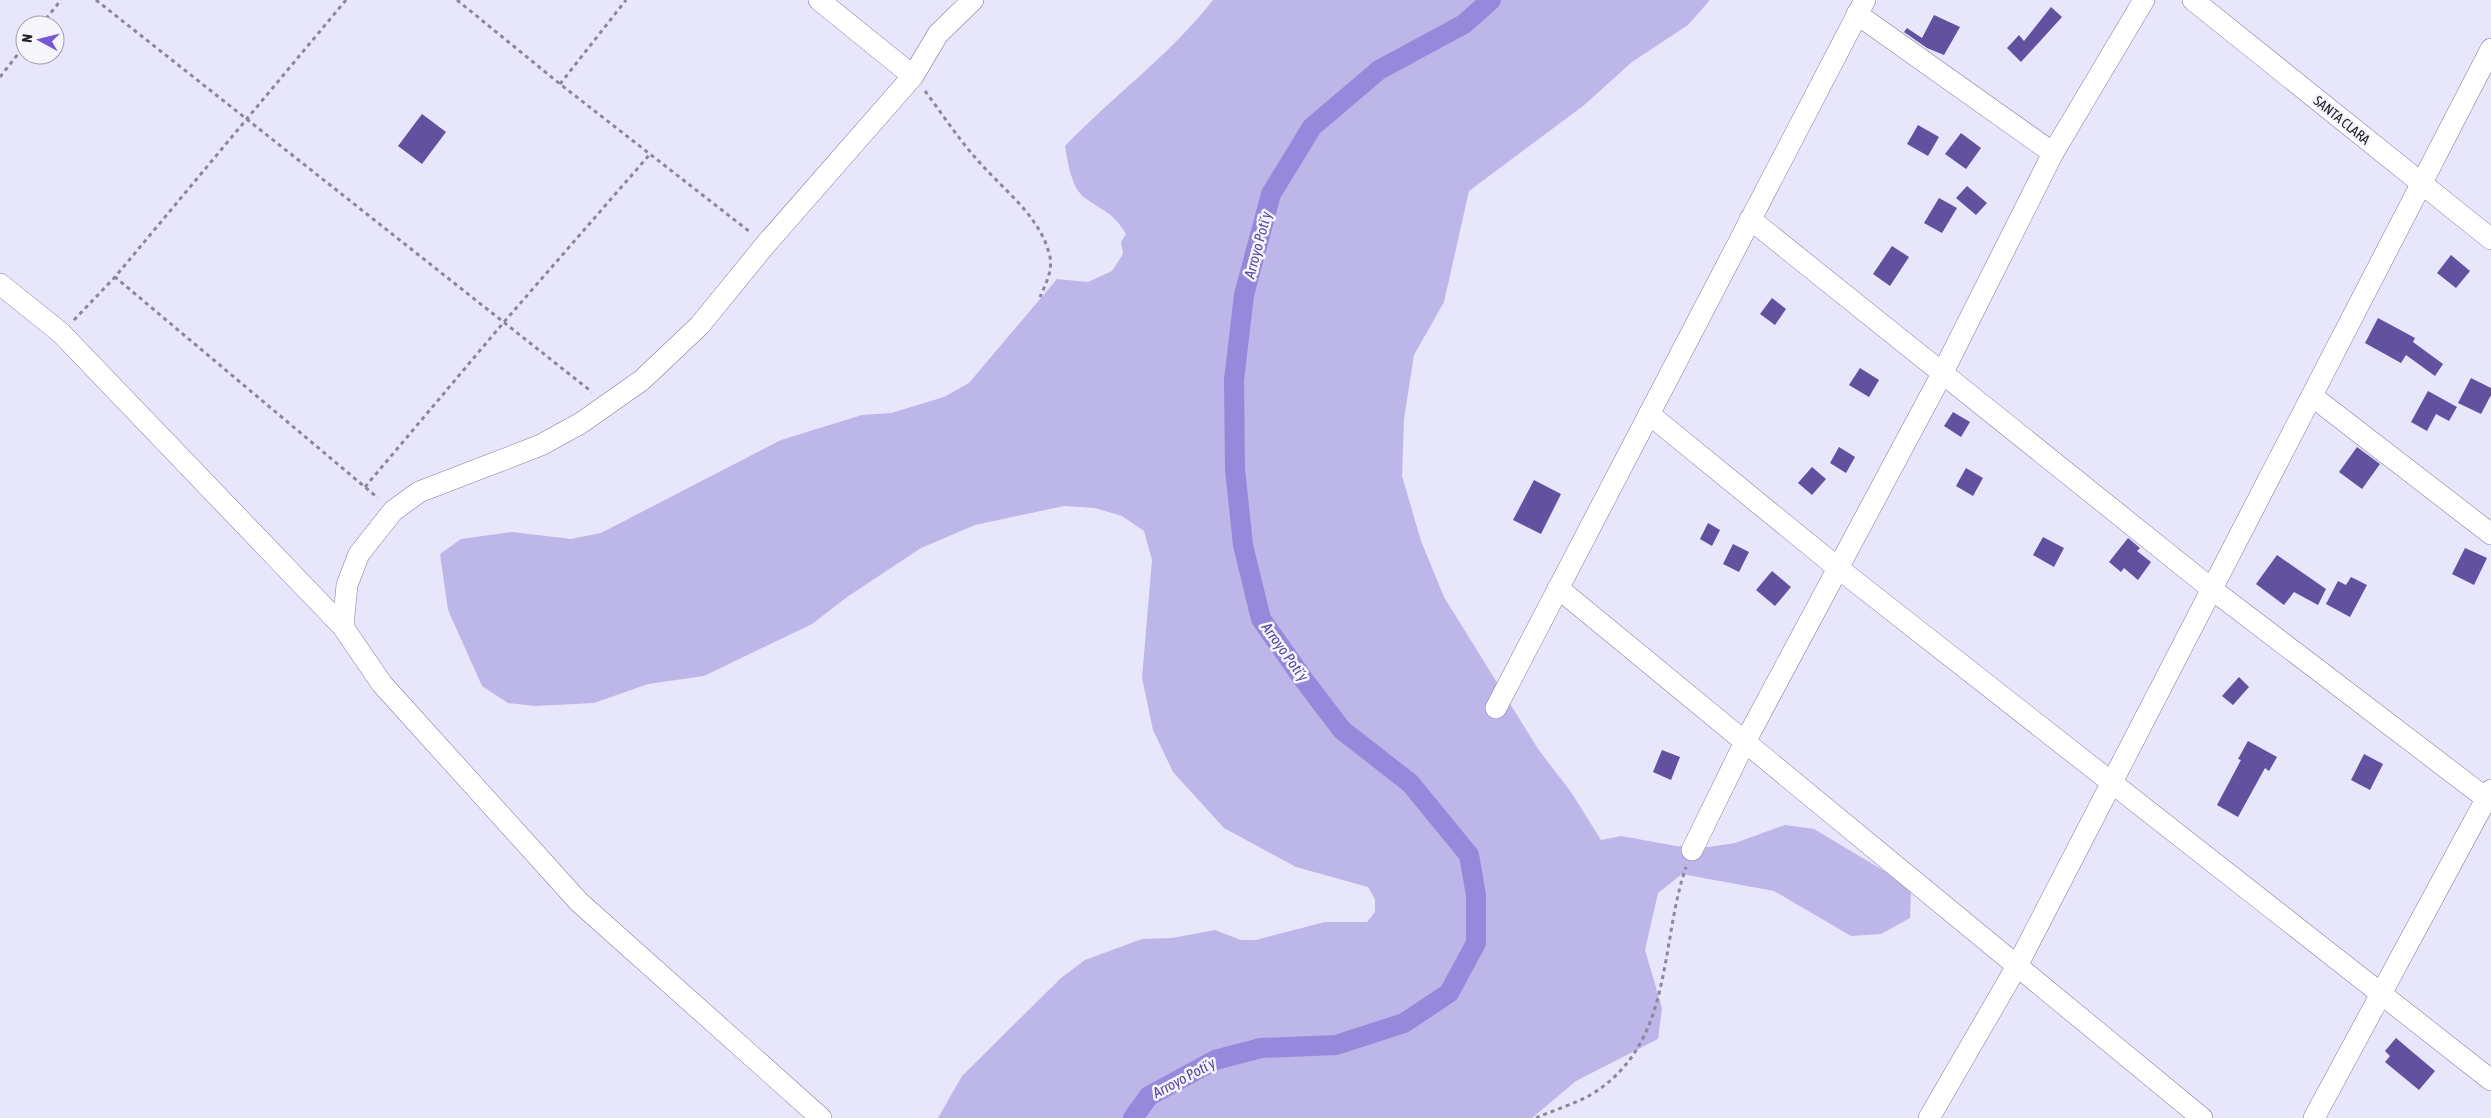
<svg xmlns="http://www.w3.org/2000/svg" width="2491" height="1118" viewBox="0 0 2491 1118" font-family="'Asap Condensed',sans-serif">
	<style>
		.green { fill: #bdb6e9 }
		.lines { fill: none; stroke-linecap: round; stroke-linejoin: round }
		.canal { stroke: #9688da; stroke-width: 20 }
		.building { fill: #61519e }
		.minor-casing { stroke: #817d9b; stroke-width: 22 }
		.path { stroke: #898798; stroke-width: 3; stroke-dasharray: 4 4; stroke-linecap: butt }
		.minor { stroke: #fff; stroke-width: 21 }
		.labels { text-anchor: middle; stroke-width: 5; stroke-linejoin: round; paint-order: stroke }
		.street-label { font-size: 14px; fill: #22202c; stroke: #f5f5fb }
		.water-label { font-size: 15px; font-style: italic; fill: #5a42a3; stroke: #f5f5fb }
	</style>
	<rect width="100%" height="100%" fill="#e8e6fa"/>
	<!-- green -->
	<path class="green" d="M1213 0H1710L1688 25 1632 62 1583 106 1469 191 1444 302 1414 355 1404 419 1402 476 1421 541 1444 597 1538 749 1571 792 1601 840 1621 836 1676 846 1708 847 1735 843 1785 825 1814 829 1911 887 1910 918 1881 934 1851 936 1774 891 1682 874 1658 893 1645 950 1662 1008 1658 1039 1576 1081 1532 1118H938L962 1076 1061 978 1085 960 1142 939 1172 938 1215 930 1241 940H1256L1325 922H1367L1375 912V899L1368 887 1296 867 1224 828 1173 772 1153 730 1142 678 1152 560 1144 531 1122 516 1095 508 1064 506 975 525 921 548 847 597 812 624 704 676 648 684 594 703 535 706 508 703 482 686 448 610 440 554 461 539 512 532 571 539 601 533 781 440 862 415 891 413 944 397 969 383 1057 279 1088 282 1112 271 1123 254 1121 242 1126 234C1114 213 1103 211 1085 198 1071 188 1068 162 1065 146 1113 96 1170 55 1213 0Z"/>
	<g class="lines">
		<!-- canal -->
		<polyline class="canal" points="1133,1118 1149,1096 1215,1060 1261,1048 1336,1045 1404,1023 1449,993 1476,943 1476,895 1469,855 1410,783 1342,730 1304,680 1261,619 1243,545 1235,469 1234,380 1244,295 1271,194 1312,127 1379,70 1464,24 1491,0"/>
	</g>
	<!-- building -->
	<g class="building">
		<polygon points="2051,7 2062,17 2021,62 2007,48 2019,35 2024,41"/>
		<polygon points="1934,15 1960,27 1944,55 1927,48 1904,32 1907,28 1922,38"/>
		<polygon points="422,114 446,132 422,164 398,146"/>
		<polygon points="1918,125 1939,137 1928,156 1907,144"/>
		<polygon points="1961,133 1981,148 1966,169 1945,154"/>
		<polygon points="1967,186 1987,203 1976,215 1956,198"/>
		<polygon points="1939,198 1957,208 1942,233 1924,223"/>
		<polygon points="1892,246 1909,257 1890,286 1873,274"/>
		<polygon points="2451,255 2470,271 2456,288 2437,273"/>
		<polygon points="1772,298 1786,309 1775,325 1760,314"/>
		<polygon points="2378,318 2415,338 2413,342 2443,364 2435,376 2406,355 2401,363 2365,343"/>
		<polygon points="1860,368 1879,380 1869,397 1849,385"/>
		<polygon points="2471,378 2491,388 2491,395 2481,414 2458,403"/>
		<polygon points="2428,391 2457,407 2449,421 2436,414 2427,431 2411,422"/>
		<polygon points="1953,412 1970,422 1961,437 1944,426"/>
		<polygon points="1839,447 1855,457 1846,473 1830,463"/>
		<polygon points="2357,447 2380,464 2362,489 2339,472"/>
		<polygon points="1812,467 1826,479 1812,495 1798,483"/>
		<polygon points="1966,468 1983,478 1973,496 1956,486"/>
		<polygon points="1534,480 1561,494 1541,534 1513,520"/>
		<polygon points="1708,523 1720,530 1712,546 1700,539"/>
		<polygon points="2043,537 2064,548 2054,567 2033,555"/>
		<polygon points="2128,538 2140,548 2137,551 2151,562 2138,580 2124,568 2121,572 2109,562"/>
		<polygon points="1733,544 1749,552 1739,572 1723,564"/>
		<polygon points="2465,548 2487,558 2474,585 2452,574"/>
		<polygon points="2277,555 2326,589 2318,605 2294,592 2284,605 2256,584"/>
		<polygon points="1772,571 1791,587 1775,606 1756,590"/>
		<polygon points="2351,577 2367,585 2350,617 2326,604 2338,581 2346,585"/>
		<polygon points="2239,677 2249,687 2233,705 2222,696"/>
		<polygon points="2248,741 2277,757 2269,771 2265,768 2238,817 2217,805 2241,760 2238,759"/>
		<polygon points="1662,750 1680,757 1671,780 1653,772"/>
		<polygon points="2364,754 2383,764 2370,790 2351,780"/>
		<polygon points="2396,1038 2435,1071 2419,1090 2385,1062 2390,1056 2385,1051"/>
	</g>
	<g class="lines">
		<defs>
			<g id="minor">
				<polyline points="819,0 913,76"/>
				<polyline points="2193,0 2491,239"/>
				<polyline points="1857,14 2053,153"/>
				<polyline points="1750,219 2213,590 2491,802"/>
				<polyline points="0,284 61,333 343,627"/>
				<polyline points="2312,396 2491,534"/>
				<polyline points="1649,414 1838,568 2491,1080"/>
				<polyline points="1558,588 2202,1118"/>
				<polyline points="1496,708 1865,0"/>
				<polyline points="1692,850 1745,742 1943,372 2053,153 2144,0"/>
				<polyline points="821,1118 579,902 382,684 343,627 347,585 359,554 393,511 419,492 541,445 581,423 642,380 700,325 766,244 913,76 938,34 973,0"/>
				<polyline points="1929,1118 2017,966 2491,49"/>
				<polyline points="2314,1118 2491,790"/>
			</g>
		</defs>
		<!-- minor casing -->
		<use href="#minor" class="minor-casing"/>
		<!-- path -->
		<g class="path">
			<polyline points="96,0 592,392"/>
			<polyline points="346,0 115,277 378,498"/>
			<polyline points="457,0 560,84 750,232"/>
			<polyline points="41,25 61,0"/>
			<polyline points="0,77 25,45"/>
			<polyline points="560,84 626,0"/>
			<path d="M925 91C943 115 960 141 980 163 1005 191 1039 216 1049 253 1054 269 1046 283 1040 297"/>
			<polyline points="74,320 115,277"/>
			<polyline points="365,487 504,322 651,153"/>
			<path d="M1536 1118C1554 1110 1575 1104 1592 1094 1674 1043 1659 946 1686 867"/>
		</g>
		<!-- minor -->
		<use href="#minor" class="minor"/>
	</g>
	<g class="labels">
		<!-- street labels -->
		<g class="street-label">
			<text transform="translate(2342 120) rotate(39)" y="5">SANTA CLARA</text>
		</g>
		<!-- water labels -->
		<g class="water-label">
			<text transform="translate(1258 245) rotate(-75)" y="5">Arroyo Poti´y</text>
			<text transform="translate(1285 652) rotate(54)" y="5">Arroyo Poti´y</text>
			<text transform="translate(1184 1078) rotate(-28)" y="5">Arroyo Poti´y</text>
		</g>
	</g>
	<!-- north arrow -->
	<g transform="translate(40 40) rotate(277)"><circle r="24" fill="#f5f5fb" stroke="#a1a0a8"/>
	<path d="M0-4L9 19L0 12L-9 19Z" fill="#7658d2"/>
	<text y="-8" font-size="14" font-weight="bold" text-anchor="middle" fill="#22202c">N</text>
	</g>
</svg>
